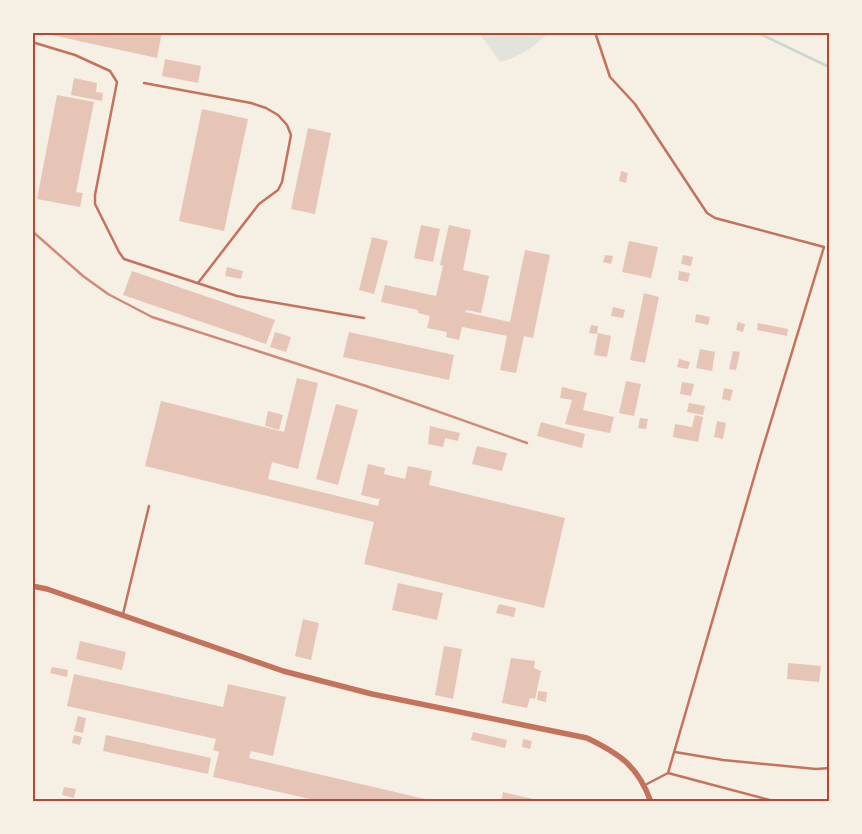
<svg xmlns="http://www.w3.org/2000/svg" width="862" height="834" viewBox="0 0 862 834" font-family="Raleway,sans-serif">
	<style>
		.green { fill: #e2e4dc }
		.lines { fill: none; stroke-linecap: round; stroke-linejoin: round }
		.stream { stroke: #c9d6d2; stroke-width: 2.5 }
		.building { fill: #e6c5b7 }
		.service { stroke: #c5725c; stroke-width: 2.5 }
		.tertiary { stroke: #c5725c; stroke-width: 5.5 }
		.rail { stroke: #cf8b77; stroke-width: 2.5 }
		.neatline { fill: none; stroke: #b5482f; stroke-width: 2 }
	</style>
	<rect width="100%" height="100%" fill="#f6efe4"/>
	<!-- green -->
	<path class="green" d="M476 33H548C534 47 520 57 500 62L480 34Z"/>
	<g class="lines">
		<!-- stream -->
		<polyline class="stream" points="756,32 827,66 830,70"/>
	</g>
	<!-- building -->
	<g class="building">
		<polygon points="38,32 162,32 157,58"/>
		<polygon points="165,59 201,66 198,83 162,76"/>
		<polygon points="74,78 97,83 96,92 103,93 102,101 71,95"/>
		<polygon points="57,95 94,102 76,192 83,193 80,207 37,199"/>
		<polygon points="202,109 248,119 224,231 179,221"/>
		<polygon points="308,128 331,133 315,214 291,209"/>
		<polygon points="621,171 628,173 626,183 619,181"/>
		<polygon points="421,225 440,229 433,262 414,258"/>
		<polygon points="449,225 471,230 463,270 489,276 481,313 466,310 465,312 510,322 525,250 550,255 533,338 524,336 516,373 500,370 507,336 462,327 459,340 446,337 447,332 427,328 430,316 418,313 418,310 381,302 385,285 436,296 443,266 440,265"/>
		<polygon points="372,237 388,241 374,294 359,290"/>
		<polygon points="629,241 658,247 651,278 622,272"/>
		<polygon points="605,255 613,256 611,264 603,262"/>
		<polygon points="683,255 693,257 691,266 681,264"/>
		<polygon points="227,267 243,271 241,279 225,276"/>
		<polygon points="132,271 275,320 266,344 123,295"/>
		<polygon points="679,271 690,273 688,282 678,280"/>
		<polygon points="644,293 659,297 645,363 630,360"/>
		<polygon points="613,307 625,310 623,318 611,316"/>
		<polygon points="696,314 710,317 708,325 695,322"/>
		<polygon points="738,322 745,324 743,332 736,330"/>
		<polygon points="758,323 788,329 787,336 757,330"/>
		<polygon points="591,325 598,326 597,334 589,333"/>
		<polygon points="275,332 291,337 286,352 270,347"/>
		<polygon points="349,332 454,355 449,380 343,357"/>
		<polygon points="598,333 611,336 607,357 594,355"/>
		<polygon points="700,349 715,352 712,371 696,368"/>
		<polygon points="733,351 740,352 736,370 729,369"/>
		<polygon points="679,359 690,362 688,369 677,367"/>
		<polygon points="297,378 318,383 298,469 272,462 268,479 378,506 380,497 378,499 361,495 368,464 385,468 384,474 405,479 408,466 432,471 429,485 565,518 544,608 364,564 374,522 145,466 161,401 284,432"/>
		<polygon points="626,381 641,384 634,416 619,413"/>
		<polygon points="682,382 694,384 691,396 680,394"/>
		<polygon points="562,387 587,393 583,410 614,417 610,433 565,424 572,400 560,398"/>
		<polygon points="724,388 733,390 730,401 722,399"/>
		<polygon points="689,403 705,406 703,415 687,412"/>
		<polygon points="336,404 358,410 338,485 316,479"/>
		<polygon points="268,411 283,415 279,430 265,426"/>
		<polygon points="695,415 703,417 698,442 673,437 675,424 692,427"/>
		<polygon points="640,418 648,419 646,429 638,428"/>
		<polygon points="717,421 726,423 723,439 714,437"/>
		<polygon points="541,422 585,434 582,448 537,436"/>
		<polygon points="430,426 460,433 458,441 445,438 443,447 428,444"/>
		<polygon points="477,446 507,453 502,471 472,464"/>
		<polygon points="398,583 443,593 437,620 392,610"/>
		<polygon points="499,604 516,608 514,617 496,613"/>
		<polygon points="303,619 319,623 311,660 295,656"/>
		<polygon points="80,641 126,652 122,670 76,659"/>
		<polygon points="444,646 462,649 453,699 435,695"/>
		<polygon points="511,658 535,661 534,668 541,671 535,699 530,698 527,708 502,703"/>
		<polygon points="788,663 821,666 819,682 787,679"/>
		<polygon points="52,667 68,670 67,677 50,673"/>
		<polygon points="74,674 223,707 228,684 286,697 273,756 251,751 249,758 438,802 323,802 213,777 219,752 213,750 216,739 67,706"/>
		<polygon points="538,691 547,692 546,702 537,700"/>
		<polygon points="78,716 86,718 83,733 74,731"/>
		<polygon points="473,732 507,740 505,748 471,740"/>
		<polygon points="74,735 82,737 80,745 72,743"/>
		<polygon points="106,735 211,758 208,774 103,751"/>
		<polygon points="523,739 532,741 530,749 522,747"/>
		<polygon points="64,787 76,789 74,798 62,795"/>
		<polygon points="503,792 533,799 532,802 501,802"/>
	</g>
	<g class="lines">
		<!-- service -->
		<g class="service">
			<polyline points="595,32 610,77 635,104 707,213 715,218 824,247 760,457 668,773 645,785"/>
			<polyline points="32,42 75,55 110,71 117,82 95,195 95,204 119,252 124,259 237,296 364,318"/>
			<polyline points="144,83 251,103 266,108 278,115 287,125 291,135 282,182 278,190 259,204 198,283"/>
			<polyline points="123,614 149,506"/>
			<polyline points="675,752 723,760 816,769 830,768"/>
			<polyline points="668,773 777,802"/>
		</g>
		<!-- tertiary -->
		<path class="tertiary" d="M32 586 47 589 283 671 372 694 587 738C620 754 638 766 651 802"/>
		<!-- rail -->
		<polyline class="rail" points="32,231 83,276 108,294 152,317 366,386 527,443"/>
	</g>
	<!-- border -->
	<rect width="862" height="834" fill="none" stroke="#f6efe4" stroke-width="68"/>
	<rect x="34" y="34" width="794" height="766" class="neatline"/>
</svg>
